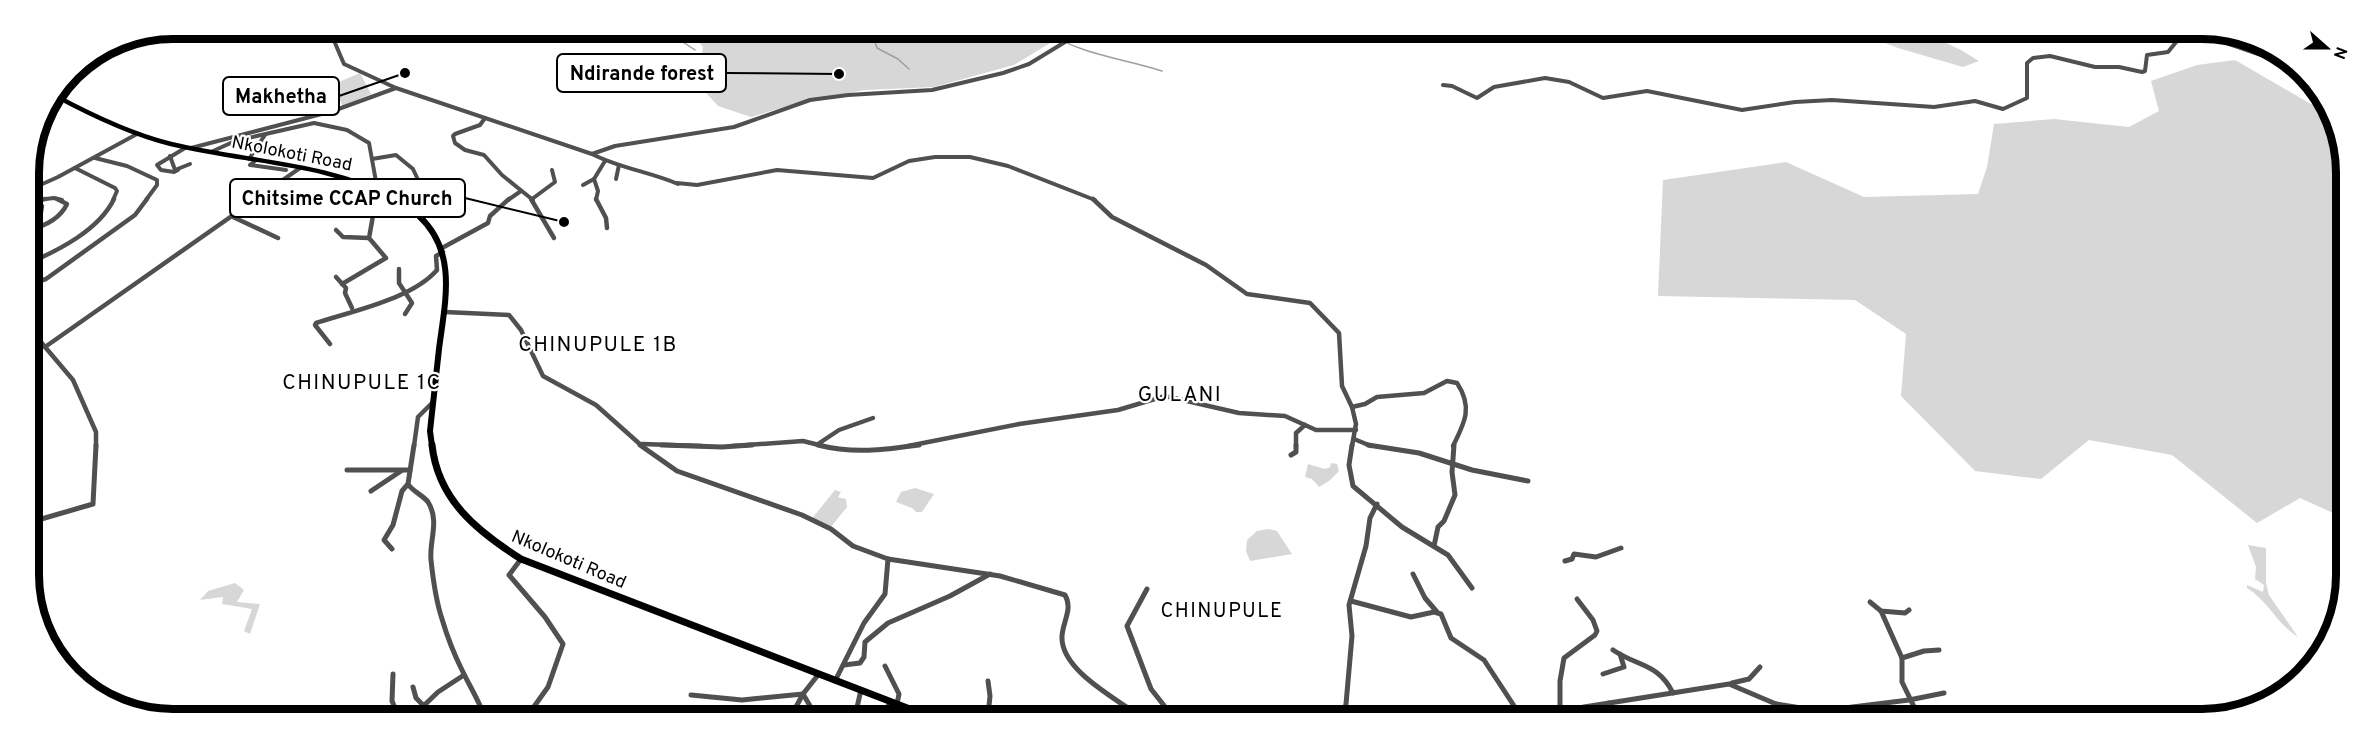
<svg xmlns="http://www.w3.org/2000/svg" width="2375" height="748" viewBox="0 0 2375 748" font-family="Overpass,sans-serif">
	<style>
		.green { fill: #d7d7d7 }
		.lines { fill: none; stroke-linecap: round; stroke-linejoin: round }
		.stream { stroke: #9e9e9e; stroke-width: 1.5 }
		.minor-far2 { stroke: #505050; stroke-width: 4 }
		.minor-far1 { stroke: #505050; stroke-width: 4.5 }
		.minor { stroke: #505050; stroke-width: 5 }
		.major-far2 { stroke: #000; stroke-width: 4.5 }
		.major-far1 { stroke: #000; stroke-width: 6 }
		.major { stroke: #000; stroke-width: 7 }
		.labels { text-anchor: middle; stroke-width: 4.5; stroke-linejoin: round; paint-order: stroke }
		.street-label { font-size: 18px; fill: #000; stroke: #fff }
		.neighbourhood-label { font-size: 20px; letter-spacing: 1.5px; fill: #000; stroke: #fff }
		.quarter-label { font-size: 21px; letter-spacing: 1.5px; fill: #000; stroke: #fff }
		.rim { fill: none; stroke: #000; stroke-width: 8 }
		.leader { fill: none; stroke: #000; stroke-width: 2 }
		.callout-dot { fill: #000; stroke: #fff; stroke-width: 2 }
		.callout { fill: #fff; stroke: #000; stroke-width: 2 }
		.callout-label { font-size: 20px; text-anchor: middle; font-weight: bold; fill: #000 }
	</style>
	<rect width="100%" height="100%" fill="#fff"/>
	<!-- green -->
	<g class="green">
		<polygon points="694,30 1070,31 1014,65 934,87 865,90 805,101 751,117 718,106 697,83 703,47 692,34"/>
		<polygon points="1859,33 1925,33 1961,50 1979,61 1963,67 1898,48"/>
		<polygon points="2235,60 2328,114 2344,145 2342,517 2300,498 2257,523 2172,455 2089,440 2041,479 1975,471 1901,396 1906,334 1855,300 1658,296 1663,180 1786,162 1864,197 1978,194 1987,167 1994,124 2054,119 2129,127 2159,111 2151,81 2197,65"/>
		<polygon points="360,73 371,94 343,106 332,85"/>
		<polygon points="1331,463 1337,464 1339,471 1329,481 1319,487 1312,479 1305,477 1308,464 1325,469 1330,467"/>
		<polygon points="915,488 934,494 922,512 916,512 912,508 896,502 901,492"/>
		<polygon points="835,490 841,492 838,497 846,499 847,507 830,528 810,521"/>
		<polygon points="1269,529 1277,531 1292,554 1250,561 1246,551 1247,540 1257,531"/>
		<path d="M2248 545 2266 548V583L2269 595 2298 637C2277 624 2268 601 2247 588V585L2263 592 2264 585 2255 579 2256 567Z"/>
		<polygon points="235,583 244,590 237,602 260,604 250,634 244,631 252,609 222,604 223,597 200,600 208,591"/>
	</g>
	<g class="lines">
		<!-- stream -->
		<g class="stream">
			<polyline points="680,30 682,34 680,40 695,50"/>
			<polyline points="871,30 877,48 898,59 909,69"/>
			<path d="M1045 31C1081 55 1122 58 1162 71"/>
		</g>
		<!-- minor-far2 -->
		<g class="minor-far2">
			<polyline points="329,29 344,64 396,88"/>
			<polyline points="1443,85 1452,86 1477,98 1494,87 1545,78 1569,82 1603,98 1647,91 1742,110 1795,102 1832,100 1934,107 1975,101 2003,109 2027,98 2027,63 2033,58 2050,56 2095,67 2119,67 2142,72 2145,71 2147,55 2168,52 2177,41 2212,38 2290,65"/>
			<polyline points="485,118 480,125 455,134 453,136 455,143 465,150 484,155 502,175 533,200"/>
			<polyline points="191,148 333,111 396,88 592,154 615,146 734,127 810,100 848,95 932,90 1003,73 1029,64 1083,31"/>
			<polyline points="211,152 235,141 314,123 347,130 369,143 377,187"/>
			<path d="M592 154C619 168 650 172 678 184"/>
			<polyline points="170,156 175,170 190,164"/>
			<polyline points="95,158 127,166 157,180 157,185 146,200"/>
			<polyline points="249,159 265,135"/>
			<polyline points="372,159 396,155 413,169 419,182 393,195"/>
			<polyline points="256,160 250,165 286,170"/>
			<polyline points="75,168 115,188 117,191 113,200"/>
			<polyline points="178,170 174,172 161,170 157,165 185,148"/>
			<polyline points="616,179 619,165"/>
			<polyline points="677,183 697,185 777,170 873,178 909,161 935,157 970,157 1008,166 1095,200"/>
			<polyline points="372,185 376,200"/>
			<polyline points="583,185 594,179"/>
			<polyline points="29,190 58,177 137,134"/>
			<polyline points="29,198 33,200"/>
			<polyline points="532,199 555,182 552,170"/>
			<polyline points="37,200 54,198 62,200"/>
			<polyline points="254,200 300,168"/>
			<polyline points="508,200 521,191"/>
			<polyline points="596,200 598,191 594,179 605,161"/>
		</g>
		<!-- minor-far1 -->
		<g class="minor-far1">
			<polyline points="31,199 42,206 41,212"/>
			<polyline points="531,199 554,238"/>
			<polyline points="596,199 606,218 607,228"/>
			<polyline points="1093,199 1112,217 1206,265 1247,294 1310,303 1339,333 1342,386 1352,407 1356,424 1352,446"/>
			<polyline points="29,202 45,199"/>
			<polyline points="233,217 278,238"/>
			<path d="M29 230C45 226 60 219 67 204L57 199"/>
			<polyline points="336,230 343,237 369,238"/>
			<polyline points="442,248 488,223 490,216 509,199"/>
			<path d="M29 263C59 250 99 230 114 199"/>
			<polyline points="399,269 399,283 412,303 405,314"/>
			<polyline points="29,277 37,282 46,279 135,215 147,199"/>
			<polyline points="336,277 346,288 345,293 352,308"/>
			<polyline points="342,284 386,258 369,238 376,199"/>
			<polyline points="30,298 38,310 40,341 73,380 96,432 96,446"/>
			<polyline points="445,312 509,315 521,330 543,376 596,405 642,446"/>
			<path d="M330 344 315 325 316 323C352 311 412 299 437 270L436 256 443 252"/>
			<polyline points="45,347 256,199"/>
			<path d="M1352 407 1365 404 1377 397 1424 393 1447 381 1457 383C1473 407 1465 422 1453 446"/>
			<polyline points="1354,439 1371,446"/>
			<polyline points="642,444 702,446"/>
			<polyline points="818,444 839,430 873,418"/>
			<polyline points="414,446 418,417 433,402"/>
			<polyline points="732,446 803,441 823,446"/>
			<polyline points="908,446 1019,424 1118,410 1165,396 1239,413 1285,416 1316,430 1356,430"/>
			<polyline points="1296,446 1296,433 1305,425"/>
		</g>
		<!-- minor -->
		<g class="minor">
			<path d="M640 445 677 471 802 515 831 529 853 546 888 559 1000 576 1065 595C1073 609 1063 621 1062 636 1060 670 1117 699 1141 717"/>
			<polyline points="662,445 722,447 752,445"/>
			<path d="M818 445C853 454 883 450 919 445"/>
			<polyline points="1352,445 1349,465 1353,486 1402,527 1448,555 1472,588"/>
			<polyline points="1368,445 1419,453 1472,470 1528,481"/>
			<polyline points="1291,455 1296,452 1296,445"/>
			<polyline points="347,470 410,470"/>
			<path d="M408 484C413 492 423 495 428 502 440 521 429 541 431 560 433 579 436 601 442 619 447 636 454 654 462 670 469 685 478 699 484 715"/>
			<polyline points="371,491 401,471"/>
			<polyline points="31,522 93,504 96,445"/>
			<polyline points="1434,546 1438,527 1444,521 1455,495 1452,472 1454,445"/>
			<polyline points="392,549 384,540 393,525 402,491 408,484 414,445"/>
			<polyline points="521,559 509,575 545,617 563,644 548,687 528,715"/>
			<polyline points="1565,561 1572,559 1574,554 1596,557 1621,548"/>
			<polyline points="1413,574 1425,598 1437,612"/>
			<polyline points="1147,589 1127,626 1151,689 1166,708 1160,717"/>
			<polyline points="1351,601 1411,617 1434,612 1441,614 1451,638 1484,660 1522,718"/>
			<polyline points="1870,602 1881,611 1905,613 1909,610"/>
			<polyline points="1881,611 1902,658"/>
			<path d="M1613 650C1638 667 1658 663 1673 693"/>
			<polyline points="844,665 860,663 864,657 865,642 888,623 950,596 990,574"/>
			<polyline points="885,666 899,694 897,704"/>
			<polyline points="393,674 392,701 398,715"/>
			<polyline points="1603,674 1624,667 1620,654"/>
			<polyline points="835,681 864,623 885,594 888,559"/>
			<polyline points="988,681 990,696 988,716"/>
			<polyline points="1732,683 1749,679 1760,667"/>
			<polyline points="413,687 416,698 423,705"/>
			<polyline points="691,695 742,700 803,694 791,716"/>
			<polyline points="1609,703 1617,718"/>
			<polyline points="1776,704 1779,718"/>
			<polyline points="1560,711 1560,681 1564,658 1595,635 1597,631 1593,620 1577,599"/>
			<polyline points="414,715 438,692 464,675"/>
			<polyline points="816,716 803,694 818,675"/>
			<polyline points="855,716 861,690"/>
			<polyline points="881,716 891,702"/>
			<polyline points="1342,717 1346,704 1352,636 1349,605 1366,546 1370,518 1377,504"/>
			<polyline points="1535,718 1584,707 1729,684 1776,704 1820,711 1909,700 1944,693"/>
			<polyline points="1920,719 1902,682 1902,658 1924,651 1939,650"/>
			<polyline points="1983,719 2010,717 2081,719"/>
		</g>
		<!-- major-far2 -->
		<path class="major-far2" d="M54 95C91 115 130 134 171 144 251 163 325 162 400 200"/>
		<!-- major-far1 -->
		<path class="major-far1" d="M397 199C406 203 412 209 419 216 458 252 445 302 439 349 436 376 433 404 430 431L432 446"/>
		<!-- major -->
		<path class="major" d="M432 445C438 500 477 531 521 559L928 716"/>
	</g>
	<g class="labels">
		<!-- street labels -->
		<g class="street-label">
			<text transform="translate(292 153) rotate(11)" y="6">Nkolokoti Road</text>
			<text transform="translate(569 559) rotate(23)" y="6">Nkolokoti Road</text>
		</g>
		<!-- neighbourhood labels -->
		<g class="neighbourhood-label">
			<text x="1222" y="617">CHINUPULE</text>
		</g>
		<!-- quarter labels -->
		<g class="quarter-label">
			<text x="598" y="351">CHINUPULE 1B</text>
			<text x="362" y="389">CHINUPULE 1C</text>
			<text x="1180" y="401">GULANI</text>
		</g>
	</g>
	<!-- crop -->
	<path d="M0 0H2375V748H0ZM173 39H2202A134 134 0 0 1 2336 173V575A134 134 0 0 1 2202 709H173A134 134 0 0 1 39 575V173A134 134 0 0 1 173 39Z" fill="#fff" fill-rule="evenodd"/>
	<path class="rim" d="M173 39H2202A134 134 0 0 1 2336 173V575A134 134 0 0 1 2202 709H173A134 134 0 0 1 39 575V173A134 134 0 0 1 173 39Z"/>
	<!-- callouts -->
	<path class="leader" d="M839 74L726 73M405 73L339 96M564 222L465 198"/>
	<g class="callout-dot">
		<circle cx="839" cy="74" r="6"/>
		<circle cx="405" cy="73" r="6"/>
		<circle cx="564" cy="222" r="6"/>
	</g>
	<g class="callout">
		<rect x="557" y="54" width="169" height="38" rx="6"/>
		<rect x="223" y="77" width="116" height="38" rx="6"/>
		<rect x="230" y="179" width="235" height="38" rx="6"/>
	</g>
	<g class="callout-label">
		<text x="642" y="80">Ndirande forest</text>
		<text x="281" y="103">Makhetha</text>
		<text x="347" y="205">Chitsime CCAP Church</text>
	</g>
	<!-- north arrow -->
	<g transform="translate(2327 48) rotate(111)" stroke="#ffffff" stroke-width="4.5" paint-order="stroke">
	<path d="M0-4.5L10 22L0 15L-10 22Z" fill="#000000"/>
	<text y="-9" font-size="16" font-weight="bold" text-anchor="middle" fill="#000000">N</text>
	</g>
</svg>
